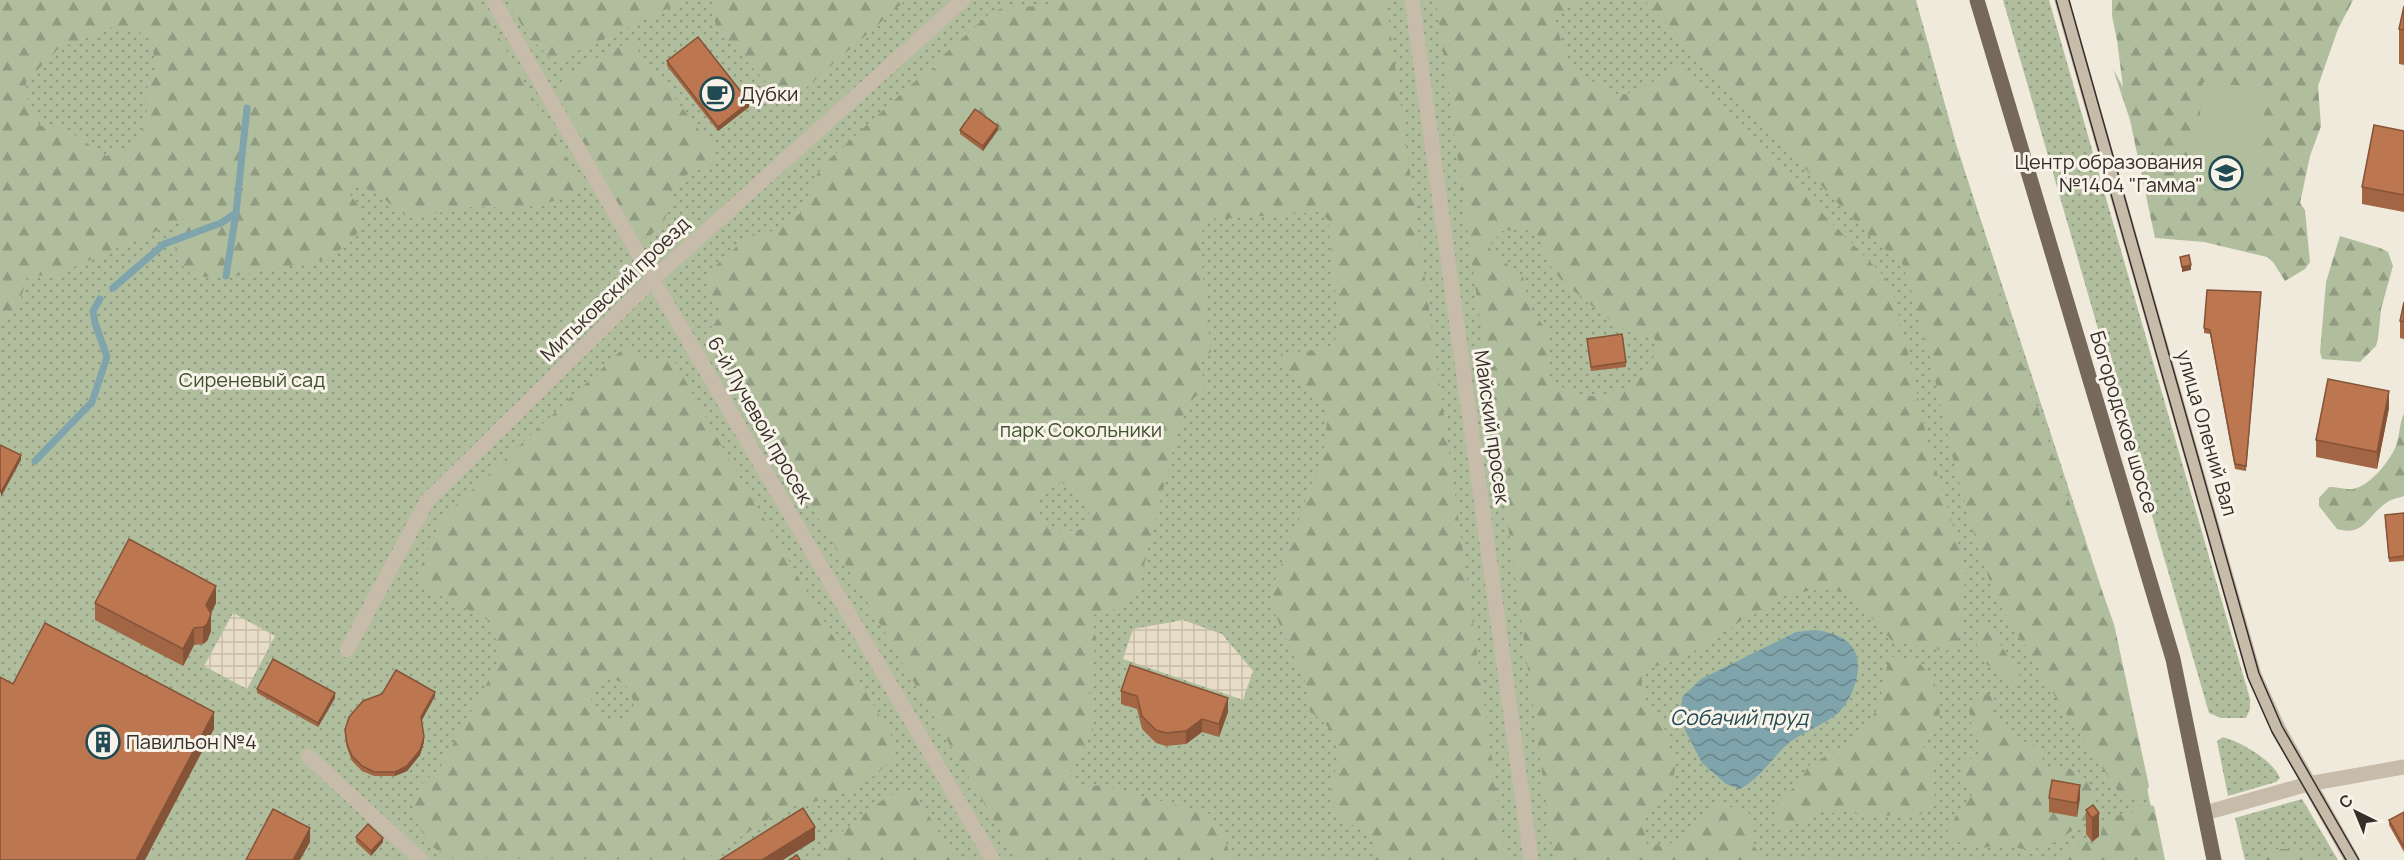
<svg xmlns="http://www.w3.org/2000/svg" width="2404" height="860" viewBox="0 0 2404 860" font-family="Manrope,sans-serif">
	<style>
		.green { fill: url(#green-dots) }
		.forest { fill: url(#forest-firs); fill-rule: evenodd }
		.pitch { fill: #b0be9e }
		.plaza { fill: url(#plaza-grid) }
		.water { fill: url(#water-waves) }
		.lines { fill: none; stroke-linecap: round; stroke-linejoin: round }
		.stream { stroke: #7fa4ab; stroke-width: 7 }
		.minor { stroke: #c7bbaa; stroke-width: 15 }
		.major { stroke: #76685b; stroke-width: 15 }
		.tram { stroke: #352e29; stroke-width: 1.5 }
		.wall { fill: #a26645 }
		.shaded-wall { fill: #845338 }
		.building { fill: #bc7750; stroke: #845338; stroke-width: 1.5 }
		.labels { text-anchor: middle; stroke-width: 6; stroke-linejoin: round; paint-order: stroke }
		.poi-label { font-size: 20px; fill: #352e29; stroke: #f8f3e9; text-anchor: start }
		.street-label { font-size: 20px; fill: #352e29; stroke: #f8f3e9 }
		.park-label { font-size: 20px; fill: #41522f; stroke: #f8f3e9 }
		.water-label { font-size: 21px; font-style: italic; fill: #224a53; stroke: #f8f3e9 }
	</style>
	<defs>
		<pattern id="green-dots" width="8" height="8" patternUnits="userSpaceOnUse" patternTransform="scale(1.5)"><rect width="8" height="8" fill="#b0be9e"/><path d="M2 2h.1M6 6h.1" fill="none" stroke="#909b81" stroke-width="1.8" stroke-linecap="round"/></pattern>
		<pattern id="forest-firs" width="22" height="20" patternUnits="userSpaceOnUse" patternTransform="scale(1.5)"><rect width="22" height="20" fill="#b0be9e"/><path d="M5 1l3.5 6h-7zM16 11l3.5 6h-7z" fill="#909b81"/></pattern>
		<pattern id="plaza-grid" width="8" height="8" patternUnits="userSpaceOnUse" patternTransform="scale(1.5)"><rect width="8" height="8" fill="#e7dcc6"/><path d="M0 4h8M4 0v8" fill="none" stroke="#c7bdaa"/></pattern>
		<pattern id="water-waves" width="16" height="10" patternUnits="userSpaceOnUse" patternTransform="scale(1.5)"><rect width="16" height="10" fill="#7fa4ab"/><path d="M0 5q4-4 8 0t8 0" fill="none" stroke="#69868b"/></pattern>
	</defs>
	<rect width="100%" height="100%" fill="#f0eadd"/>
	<!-- green -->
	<g class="green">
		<polygon points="0,0 1916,0 1956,144 2113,624 2162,860 0,860"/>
		<polygon points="2003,0 2049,0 2250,699 2250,709 2246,718 2221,718 2209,713"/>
		<path d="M2223 737C2241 742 2273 760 2280 778L2276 782 2228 796 2217 741Z"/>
		<polygon points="2302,799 2338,860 2245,860 2235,818"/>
	</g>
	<!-- forest -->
	<g class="forest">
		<path d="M0 0H478L582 185 574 196 525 208 471 207 410 218 398 211 378 193 341 181 357 204 362 227 347 246 321 260 225 278 193 276 177 260 174 239 184 219 51 277 28 274 20 301 0 327ZM112 27 151 36 156 70 146 90 147 113 142 134 126 149 106 156 66 129 41 126 28 106 26 82 58 49Z"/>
		<polygon points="507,0 686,0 554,62 528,36"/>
		<polygon points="709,0 906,0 791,101 783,100 716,29 712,2"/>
		<path d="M1055 0H1386L1506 860H1371L1379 841C1365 832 1343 822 1334 807 1327 793 1332 785 1335 771 1340 743 1334 726 1310 712L1306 684 1270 602 1272 588 1323 454 1328 414 1308 387 1280 367 1279 357 1282 353 1324 350 1334 343 1339 329 1328 220 1319 212 1218 219 1207 217C1194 231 1209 329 1211 352L1201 358 1204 389 1194 398 1181 419 1136 597 1112 610 1093 615 1090 624 1096 637 1089 695 1093 730 1071 770 1080 788 1100 785 1210 814 1225 838 1231 860H1017L709 330 717 321 721 311 708 287 707 278 712 269 745 239 755 233 774 231 801 213 808 200 814 179 825 163 922 75 934 72 938 60 989 14 1004 7 1044 6ZM1060 483C1079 485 1085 497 1089 514L1082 529C1057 535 1045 529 1037 505L1045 491Z"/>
		<path d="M1436 0H1592C1575 3 1563 6 1555 22L1568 61 1584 77 1616 94H1627L1652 82 1678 61 1825 216 1880 272 1891 286 1907 348 1928 443 1966 569 1958 645 1946 651 1892 641 1851 594 1828 589 1808 591 1788 594 1742 620 1712 641 1680 659 1650 668 1641 680 1645 699 1664 719 1665 738 1676 763 1672 786 1642 823 1647 844C1694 847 1687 830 1717 804L1748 811 1754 825 1752 845 1768 860H1554ZM1525 229 1539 237 1548 263 1562 281 1603 315 1629 332 1654 338 1658 346 1654 356 1633 385 1601 397 1572 394 1548 377 1550 335 1530 308 1523 277 1492 252 1489 247 1502 231Z"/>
		<polygon points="1644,0 1912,0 1954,148 2058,471 2114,624 2149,786 2145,795 2134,798 2120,794 2064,711 1995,597 1970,522 1954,463 1928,349 1912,293 1901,260 1878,245"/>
		<polygon points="2112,0 2353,0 2338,29 2318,86 2321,126 2310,156 2300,203 2305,210 2310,262 2305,269 2285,281 2273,262 2267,257 2204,242 2155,238 2130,120 2113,69 2123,87 2117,40 2112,16"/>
		<polygon points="631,41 713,148 715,157 712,165 688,174 676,184 665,219 651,235 640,240 634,237 557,93 565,74"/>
		<polygon points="2340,236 2380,248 2388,252 2393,266 2381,309 2378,339 2376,346 2360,362 2322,359 2320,352 2326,282"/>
		<path d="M628 344C639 362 653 367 672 357L733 466 897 745 892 760 863 785 818 801 790 806 704 860 449 858 430 845 417 822 414 801 423 782 439 769 500 660 492 622 423 587 416 578 442 518ZM607 676 625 684 633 700 634 713 626 723 605 720 591 705 592 689Z"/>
		<path d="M2404 414V496C2398 498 2391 499 2386 503 2367 516 2364 537 2337 529L2319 506V498L2329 487C2337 487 2346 490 2353 489 2371 485 2389 462 2396 446 2400 436 2399 423 2404 414Z"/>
		<polygon points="1984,617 2024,683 2014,683 1982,661 1976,651 1980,622"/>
		<path d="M1889 656 1918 661C1940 687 1941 692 1939 725L1927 733 1923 747 1939 760 1930 770V782L1938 788 1929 808 1919 816 1864 815 1842 811 1816 816 1785 828 1774 817 1778 801 1800 782 1808 766 1839 749 1864 730 1879 706Z"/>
		<path d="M1982 691 1991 695 1996 701 1991 714 2004 724 2011 737 2036 746 2043 754 2042 768 2067 767 2086 779 2096 798 2097 809 2092 817 2047 848 2022 849 2002 843 1984 848 1966 845 1945 836 1957 814 1972 795 1961 780V762L1976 757 1982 748C1973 731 1959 704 1982 691Z"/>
		<polygon points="913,789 955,860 820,860 832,840 855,821 889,795"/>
		<polygon points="2145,804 2154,806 2165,860 2054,860 2082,840 2093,844 2100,838 2103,825 2119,815 2133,813 2137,806"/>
		<polygon points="2271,849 2292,849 2314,856 2316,860 2263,860"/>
	</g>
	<!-- pitch -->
	<polygon class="pitch" points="2203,82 2266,88 2257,193 2193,187"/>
	<!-- plaza -->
	<g class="plaza">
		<polygon points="233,613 275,636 247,689 204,666"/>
		<polygon points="1183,620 1222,634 1253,671 1243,700 1123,659 1133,629"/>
	</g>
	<!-- water -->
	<path class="water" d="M1815 630C1847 634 1864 648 1856 681 1853 692 1846 706 1838 713 1824 725 1805 731 1790 742 1773 756 1760 779 1740 789L1726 784 1702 763 1685 730 1680 712 1683 696 1701 679 1796 632Z"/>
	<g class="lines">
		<!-- stream -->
		<g class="stream">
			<polyline points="226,276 236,213"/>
			<polyline points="113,288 164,244 221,223 236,213 247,108"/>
			<polyline points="35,461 92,402 107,357 95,323 93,311 100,299"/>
		</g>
		<!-- minor -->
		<g class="minor">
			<polyline points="493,0 663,297 993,860"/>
			<polyline points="1412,0 1531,860"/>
			<polyline points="2062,0 2254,675 2278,728 2352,860"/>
			<polyline points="347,650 427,501 653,279 963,0"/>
			<polyline points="308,756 421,860"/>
			<polyline points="2205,813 2308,784 2404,767"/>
		</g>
		<!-- major -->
		<polyline class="major" points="1977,0 2173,659 2214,860"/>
		<!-- tram -->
		<g class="tram">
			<polyline points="2056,0 2248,678 2272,732 2346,860"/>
			<polyline points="2069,0 2259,673 2282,726 2359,860"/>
		</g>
	</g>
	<!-- wall -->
	<g class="wall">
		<polygon points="2404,6 2404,65 2399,64 2399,29"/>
		<polygon points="667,61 749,107 718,131 667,66"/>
		<polygon points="960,130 998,130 983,151 960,134"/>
		<polygon points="2404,131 2404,212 2362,204 2362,187"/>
		<polygon points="2261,297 2246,471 2235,469 2210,334 2204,333 2204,328"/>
		<polygon points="2404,302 2404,339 2400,338 2400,321"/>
		<polygon points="1587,339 1626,362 1626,367 1591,371"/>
		<polygon points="2389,408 2377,469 2316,457 2316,440"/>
		<polygon points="2404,513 2404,561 2389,562 2385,520"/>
		<polygon points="95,603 216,603 211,614 211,631 207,641 203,644 194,645 183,666 95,620"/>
		<polygon points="257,689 335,698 318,727 257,693"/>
		<polygon points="1121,691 1228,712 1219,737 1202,732 1186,744 1166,746 1156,743 1142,729 1137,709 1121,704"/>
		<polygon points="435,696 421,721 424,742 420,755 407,771 395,776 374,776 362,771 352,761 347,748 345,735"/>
		<polygon points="2049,798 2080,798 2077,817 2049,812"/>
		<polygon points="2093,805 2099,836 2092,842 2086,834 2086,810"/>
		<polygon points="2404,812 2404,852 2389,825 2389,820"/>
		<polygon points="356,837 383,842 371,856 356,842"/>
	</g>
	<!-- shaded-wall -->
	<g class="shaded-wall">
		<polygon points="749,102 749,107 718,131 718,127"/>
		<polygon points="998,126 998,130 983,151 983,146"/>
		<polygon points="2191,265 2191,270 2182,272 2182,267"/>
		<polygon points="2389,391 2389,408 2377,469 2377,452"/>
		<polygon points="21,455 21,460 1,497 1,492"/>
		<polygon points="216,586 216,603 206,622 206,605"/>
		<polygon points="211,614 211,631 207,641 203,644 203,627"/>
		<polygon points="194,628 194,645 183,666 183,649"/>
		<polygon points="435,692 435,696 421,722 421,717"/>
		<polygon points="335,693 335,698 318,727 318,723"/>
		<polygon points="1228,698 1228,712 1219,737 1219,724"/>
		<polygon points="214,712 214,729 145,860 136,860"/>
		<polygon points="1202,719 1202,732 1186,744 1186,731"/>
		<polygon points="424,737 424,742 420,755 407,771 395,776 395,772"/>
		<polygon points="2080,785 2080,798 2077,817 2077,803"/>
		<polygon points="2099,813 2099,836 2092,842 2092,818"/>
		<polygon points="815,827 815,840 783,860 762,860"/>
		<polygon points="310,828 310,842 300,860 293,860"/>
		<polygon points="383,838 383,842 371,856 371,851"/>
	</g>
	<!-- building -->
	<g class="building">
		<polygon points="2404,6 2404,30 2399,29"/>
		<polygon points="698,37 749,102 718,127 667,61"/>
		<polygon points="975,109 998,126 983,146 960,130"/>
		<polygon points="2374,125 2404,131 2404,195 2362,187"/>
		<polygon points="2189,255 2191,265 2182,267 2180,257"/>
		<polygon points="2207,290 2261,292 2246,466 2235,464 2210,330 2204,328"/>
		<polygon points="2404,302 2404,322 2400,321"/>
		<polygon points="1622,334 1626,362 1591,367 1587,339"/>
		<polygon points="2328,379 2389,391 2377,452 2316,440"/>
		<polygon points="0,445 21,455 1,492 0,492"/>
		<polygon points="2404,513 2404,556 2389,558 2385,515"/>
		<polygon points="129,539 216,586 206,605 211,614 207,624 203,627 194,628 183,649 95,603"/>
		<polygon points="45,623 214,712 136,860 0,860 0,677 13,684"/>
		<polygon points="273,659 335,693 318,723 257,689"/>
		<polygon points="1130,665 1228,698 1219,724 1202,719 1186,731 1166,733 1156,730 1142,716 1137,696 1121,691"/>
		<polygon points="396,670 435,692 421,717 424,737 420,750 407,766 395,772 374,772 362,766 352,756 347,744 345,730 349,717 363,701 382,694"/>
		<polygon points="2052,780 2080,785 2077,803 2049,798"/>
		<polygon points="2093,805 2099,813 2092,818 2086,810"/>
		<polygon points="803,808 815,827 762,860 720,860"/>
		<polygon points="273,809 310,828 293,860 246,860"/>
		<polygon points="2404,812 2404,847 2389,820"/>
		<polygon points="368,824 383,838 371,851 356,837"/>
		<polygon points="797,855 800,860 789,860"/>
	</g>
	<!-- icons -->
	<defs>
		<symbol id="cafe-ring" viewBox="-11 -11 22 22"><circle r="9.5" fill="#f8f3e9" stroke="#224a53" stroke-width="1.5"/><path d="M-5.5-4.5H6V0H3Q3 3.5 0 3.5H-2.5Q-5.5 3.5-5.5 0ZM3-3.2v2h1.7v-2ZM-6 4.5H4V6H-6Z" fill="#224a53"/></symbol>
		<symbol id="school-ring" viewBox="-11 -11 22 22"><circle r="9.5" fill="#f8f3e9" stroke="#224a53" stroke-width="1.5"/><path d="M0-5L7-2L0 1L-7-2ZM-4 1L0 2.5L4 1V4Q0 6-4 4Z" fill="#224a53"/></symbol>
		<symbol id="building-ring" viewBox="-11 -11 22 22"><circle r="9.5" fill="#f8f3e9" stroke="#224a53" stroke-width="1.5"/><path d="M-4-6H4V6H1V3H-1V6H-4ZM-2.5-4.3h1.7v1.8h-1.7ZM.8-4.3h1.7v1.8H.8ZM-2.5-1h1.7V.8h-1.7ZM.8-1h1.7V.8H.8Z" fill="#224a53"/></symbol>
	</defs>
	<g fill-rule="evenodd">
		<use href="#cafe-ring" x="698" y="75" width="38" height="38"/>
		<use href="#school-ring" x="2207" y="154" width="38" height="38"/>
		<use href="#building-ring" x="84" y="723" width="38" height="38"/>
	</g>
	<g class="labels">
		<!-- poi labels -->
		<g class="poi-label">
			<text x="740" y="101">Дубки</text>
			<text x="2203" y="169" text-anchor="end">Центр образования<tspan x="2203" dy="23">№1404 "Гамма"</tspan></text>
			<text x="126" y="749">Павильон №4</text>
		</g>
		<!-- street labels -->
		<g class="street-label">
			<text transform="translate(615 289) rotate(-44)" y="7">Митьковский проезд</text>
			<text transform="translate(760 420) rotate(60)" y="7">6-й Лучевой просек</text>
			<text transform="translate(2124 422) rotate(73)" y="7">Богородское шоссе</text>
			<text transform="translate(1492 427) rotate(82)" y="7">Майский просек</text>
			<text transform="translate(2207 433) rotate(74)" y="7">улица Олений Вал</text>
		</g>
		<!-- park labels -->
		<g class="park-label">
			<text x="252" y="387">Сиреневый сад</text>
			<text x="1081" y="437">парк Сокольники</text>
		</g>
		<!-- water labels -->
		<g class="water-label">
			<text x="1739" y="725">Собачий пруд</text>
		</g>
	</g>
	<!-- north arrow -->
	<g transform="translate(2356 812) rotate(317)" stroke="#f8f3e9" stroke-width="4.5" paint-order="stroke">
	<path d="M0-4.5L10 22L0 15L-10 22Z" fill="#352e29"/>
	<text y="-9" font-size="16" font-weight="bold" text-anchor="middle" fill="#352e29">С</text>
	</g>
</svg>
